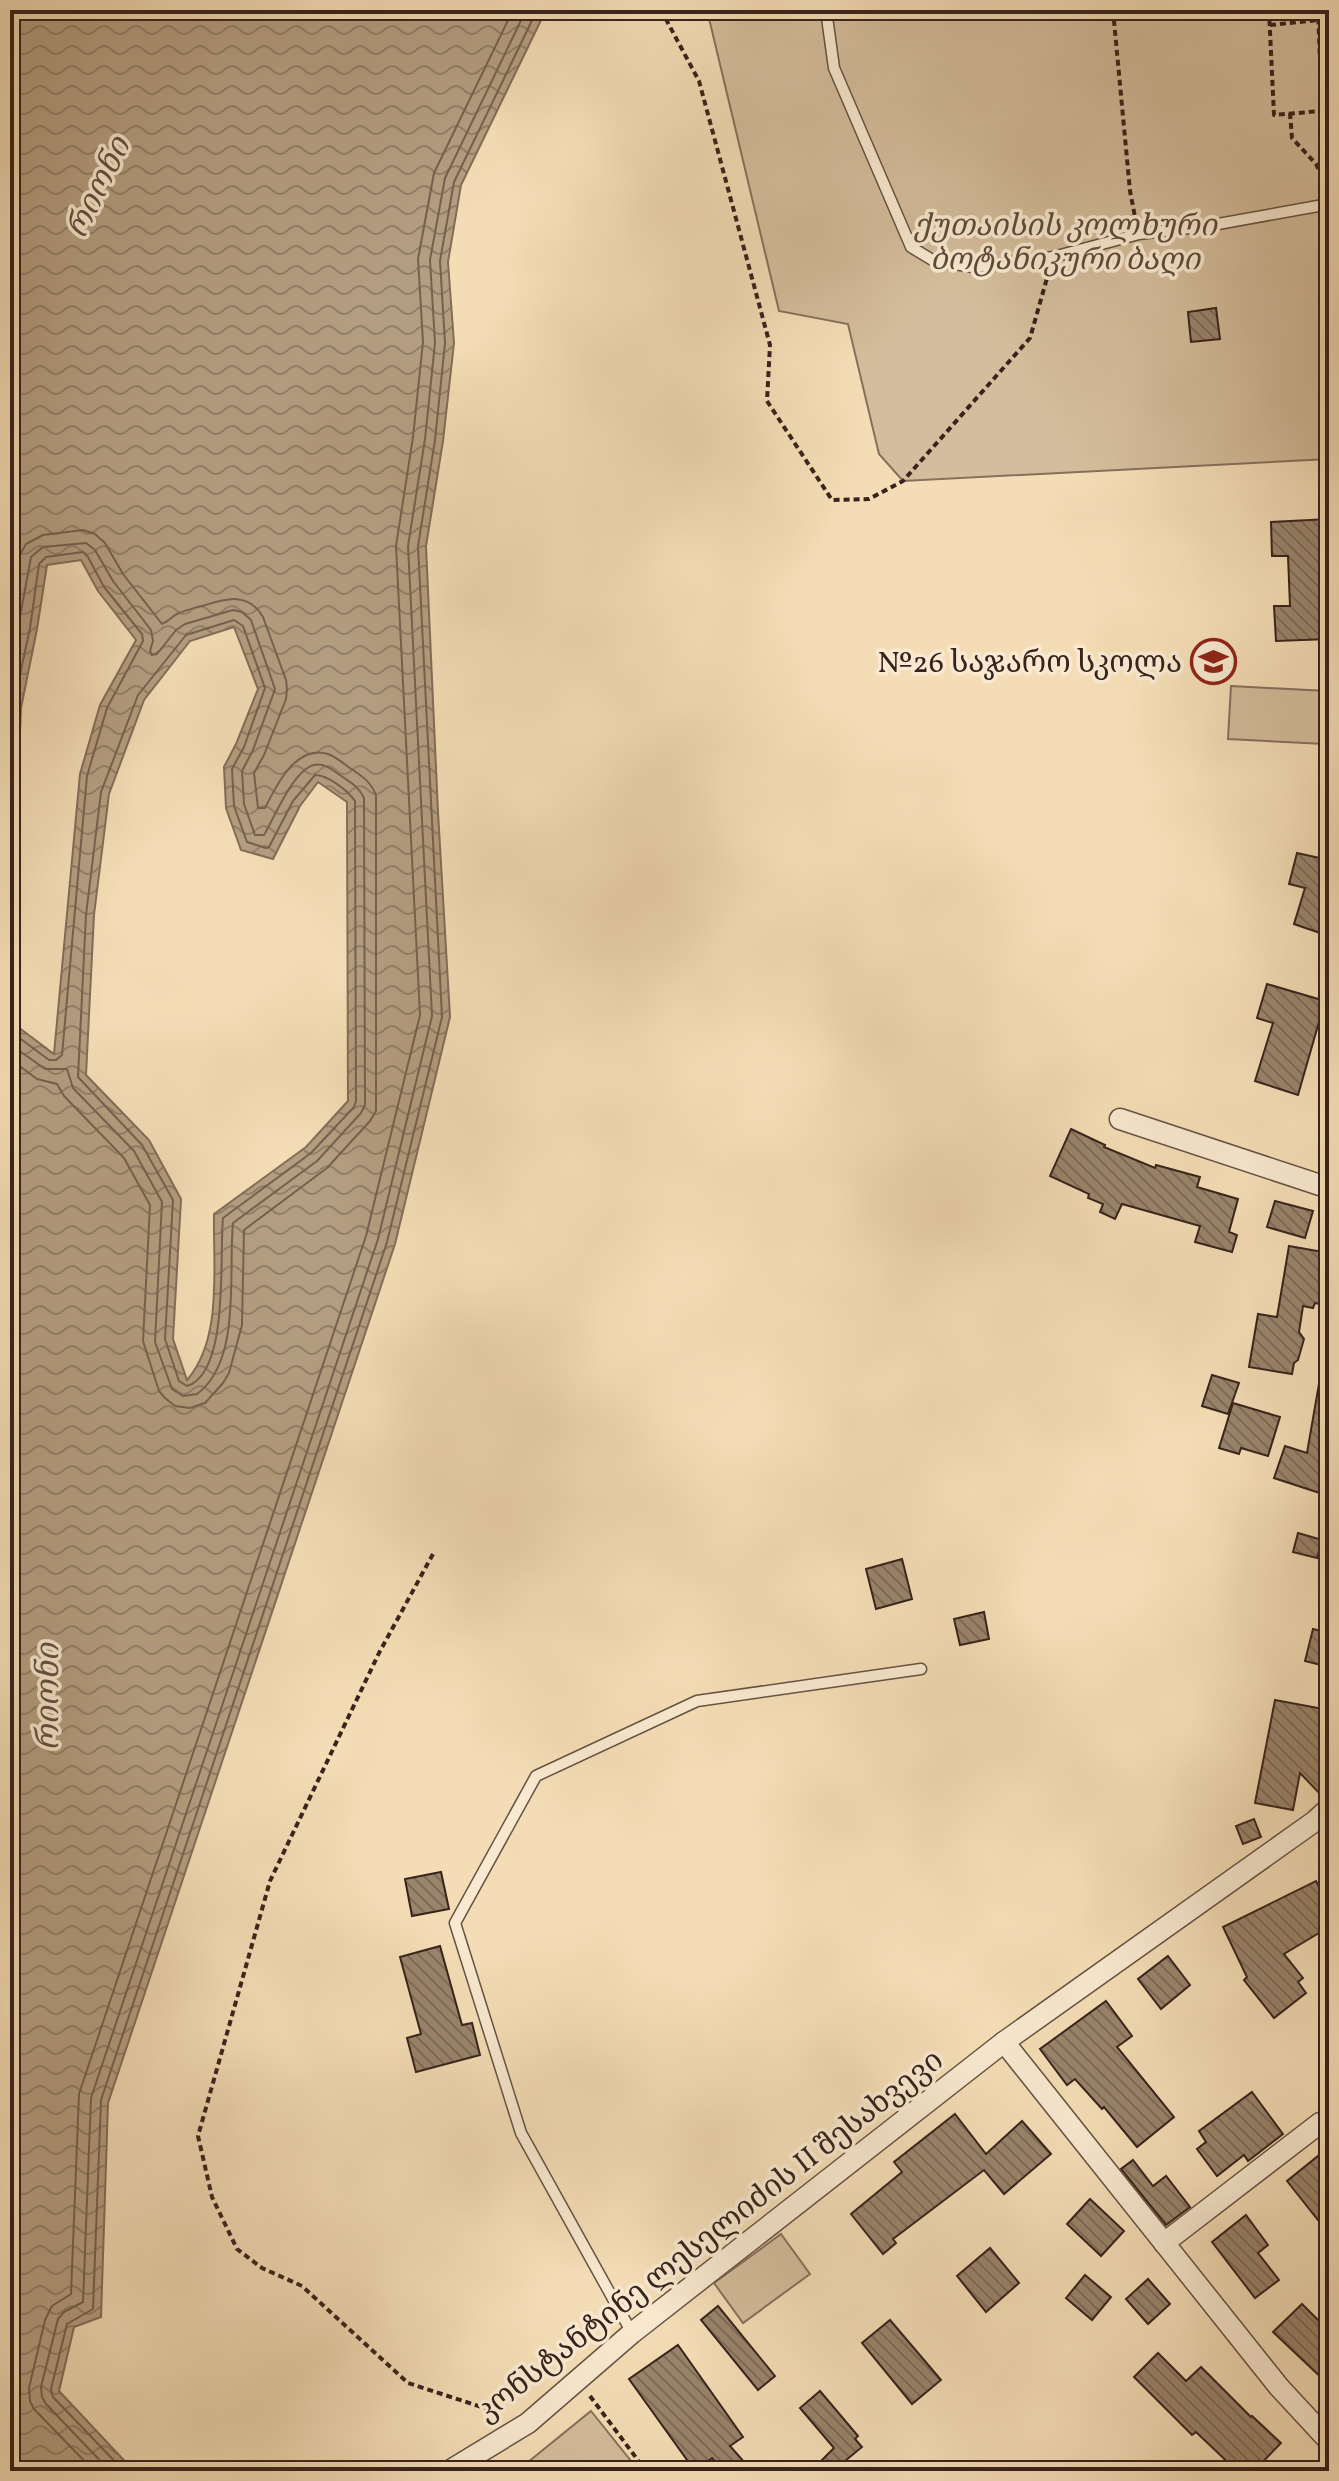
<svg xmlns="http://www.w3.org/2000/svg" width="1339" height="2481" viewBox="0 0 1339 2481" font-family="Vollkorn,'Noto Serif Georgian',serif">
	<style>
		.green { fill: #d4bd9c; stroke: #86705c; stroke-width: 2 }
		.water { fill: url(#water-waves); stroke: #826d58; stroke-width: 2; fill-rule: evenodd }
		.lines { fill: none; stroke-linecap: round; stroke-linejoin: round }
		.shore { stroke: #76604e; stroke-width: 2 }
		.building { fill: url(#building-back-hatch); stroke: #37231b; stroke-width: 2 }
		.service-casing { stroke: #665242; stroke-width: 13 }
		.minor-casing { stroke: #665242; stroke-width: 23 }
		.path { stroke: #37231b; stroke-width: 4; stroke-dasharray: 6 4; stroke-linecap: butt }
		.service { stroke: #f8e9d0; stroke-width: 10 }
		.minor { stroke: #f8e9d0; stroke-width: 20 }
		.labels { text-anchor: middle; stroke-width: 7; stroke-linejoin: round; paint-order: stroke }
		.park-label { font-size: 30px; font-style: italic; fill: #5e4a3b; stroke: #f8e9d0 }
		.poi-label { font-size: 30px; fill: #37231b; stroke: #f8e9d0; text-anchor: end }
		.street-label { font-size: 30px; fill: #37231b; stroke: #f8e9d0 }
		.water-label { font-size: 32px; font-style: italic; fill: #634e3f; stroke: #f8e9d0 }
	</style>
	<defs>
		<pattern id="water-waves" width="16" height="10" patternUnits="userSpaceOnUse" patternTransform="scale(2)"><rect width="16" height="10" fill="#b49e81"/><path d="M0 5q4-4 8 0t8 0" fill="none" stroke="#938069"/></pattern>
		<pattern id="building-back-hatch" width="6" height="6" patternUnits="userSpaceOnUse" patternTransform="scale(2)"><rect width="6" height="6" fill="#99846c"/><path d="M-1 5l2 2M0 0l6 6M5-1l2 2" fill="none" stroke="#7e6c58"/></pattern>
	</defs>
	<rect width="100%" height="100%" fill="#f4ddb6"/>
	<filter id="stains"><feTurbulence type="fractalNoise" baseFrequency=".0025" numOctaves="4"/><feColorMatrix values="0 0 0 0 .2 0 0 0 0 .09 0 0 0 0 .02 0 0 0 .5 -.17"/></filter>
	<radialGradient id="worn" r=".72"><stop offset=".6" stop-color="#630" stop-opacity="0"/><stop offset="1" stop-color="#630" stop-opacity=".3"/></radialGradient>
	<!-- green -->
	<g class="green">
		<polygon points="707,10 1329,10 1329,459 903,481 879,454 848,324 779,311"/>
		<polygon points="1231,686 1327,691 1324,744 1228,739"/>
		<polygon points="781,2234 810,2274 743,2323 714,2283"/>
		<polygon points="591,2411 639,2471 517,2471"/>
	</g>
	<!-- water -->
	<path class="water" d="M10 10H546L461 185 448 262 454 343 443 441 426 546 438 812 450 1017 395 1244 108 2103 101 2317 74 2327 59 2391 134 2471H10V1021L54 1054 80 774 100 705 136 640 98 591 81 560 47 565 37 629 21 708 16 826 10 860ZM234 627 258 689 236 744 224 767 226 808 241 850 273 859 300 806 318 782 347 802 348 1101 306 1147 214 1214C213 1266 223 1339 187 1380L173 1339 181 1199 149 1140 86 1075 94 915 109 794 144 700 190 641Z"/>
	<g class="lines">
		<!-- shore -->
		<g class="shore">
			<path d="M10 610 17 560 26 544 43 535 83 530 95 534 105 543 123 574 162 624C168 622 171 617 177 614 185 610 194 608 202 606 225 599 248 591 263 617L286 680 287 689 286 699 264 755 254 773 258 808H265C276 786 296 744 328 754 336 757 343 763 350 768 362 776 371 782 376 795V1111L370 1121 327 1168 244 1230 242 1325 229 1373 223 1383 205 1403 190 1408 175 1406 165 1398 159 1391 143 1341 150 1205 124 1158 64 1096 57 1084 37 1079 10 1059"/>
			<path d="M234 620 243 626 265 688 244 747 232 769 234 806 247 842 266 848 269 847 293 801 315 775C328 775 347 790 355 801L356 1101 354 1107 311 1153 223 1218C219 1254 230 1373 187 1386L179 1381 165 1339 173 1200 142 1145 78 1077 86 915 101 792 138 695 186 635Z"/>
			<path d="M10 671 31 557 43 547 86 543 95 550 113 581 151 630 153 641 150 651 152 655 157 654 176 630 185 624 233 610 242 612 251 620 275 689 253 750 242 771 244 804 255 835H264C274 818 294 769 314 765 323 763 330 768 337 773 348 781 359 786 364 798L365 1105 361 1113 317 1161 233 1223C228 1272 242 1361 197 1394L183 1396 172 1389 155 1342 162 1202 134 1151 73 1088 67 1069H45L10 1044"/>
			<polyline points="10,768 13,707 30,628 39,564 46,557 83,552 88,557 104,587 142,634 143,641 107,708 87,776 62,1055 56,1060 49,1060 10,1031"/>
			<polyline points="94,2471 34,2409 30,2401 29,2388 45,2320 52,2306 71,2294 79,2094 366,1236 420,1015 396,546 413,437 423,342 418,259 434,173 513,10"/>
			<polyline points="110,2471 46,2404 42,2397 41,2387 58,2319 64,2312 83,2302 91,2098 378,1239 432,1016 408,546 425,439 435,343 430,260 445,178 526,10"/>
			<polyline points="124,2471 53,2397 51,2389 67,2324 93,2309 101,2100 387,1242 442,1017 418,546 435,440 445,343 440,261 454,182 537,10"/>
		</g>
	</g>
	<!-- building -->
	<g class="building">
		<polygon points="1216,308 1220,339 1191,342 1188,312"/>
		<polygon points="1329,519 1329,639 1276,641 1274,606 1290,606 1288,556 1272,556 1271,522"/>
		<polygon points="1297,853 1329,860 1329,936 1294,924 1305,888 1289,884"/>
		<polygon points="1267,984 1325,1001 1298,1095 1255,1081 1273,1023 1257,1018"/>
		<polygon points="1071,1129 1105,1145 1104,1147 1155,1168 1156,1165 1200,1177 1197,1187 1238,1199 1229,1232 1237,1235 1232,1252 1195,1242 1200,1226 1122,1204 1115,1219 1100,1212 1103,1204 1088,1198 1089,1194 1050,1176"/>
		<polygon points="1275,1201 1313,1211 1305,1238 1267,1227"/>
		<polygon points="1289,1246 1329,1253 1329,1306 1315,1303 1313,1308 1303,1306 1299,1332 1304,1339 1298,1360 1294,1363 1292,1374 1249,1367 1258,1314 1277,1317"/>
		<polygon points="1212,1375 1239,1383 1228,1414 1202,1406"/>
		<polygon points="1320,1378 1329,1379 1329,1496 1274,1478 1285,1446 1307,1453"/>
		<polygon points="1233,1403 1280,1417 1268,1456 1241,1448 1239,1454 1219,1448"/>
		<polygon points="1298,1533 1322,1540 1317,1558 1293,1552"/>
		<polygon points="902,1559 912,1599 876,1609 866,1569"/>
		<polygon points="984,1612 989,1639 960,1645 954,1619"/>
		<polygon points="1313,1629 1329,1633 1329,1667 1305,1661"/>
		<polygon points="1275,1700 1329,1710 1329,1745 1320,1794 1300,1773 1293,1810 1255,1803"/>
		<polygon points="1254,1819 1261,1837 1243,1844 1236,1826"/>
		<polygon points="441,1872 449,1909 412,1916 405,1879"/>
		<polygon points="1316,1881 1329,1906 1329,1927 1284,1954 1303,1978 1298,1982 1306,1993 1274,2018 1244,1980 1247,1977 1223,1927"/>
		<polygon points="440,1946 462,2025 472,2023 480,2055 416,2072 407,2038 421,2034 400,1957"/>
		<polygon points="1168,1956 1190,1985 1161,2009 1138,1979"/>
		<polygon points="1106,2001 1132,2036 1117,2047 1174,2117 1137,2147 1104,2107 1102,2109 1075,2079 1067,2085 1040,2049"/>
		<polygon points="1252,2092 1283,2134 1248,2161 1244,2155 1217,2176 1197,2149 1206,2142 1199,2131"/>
		<polygon points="955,2114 986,2154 1022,2121 1051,2154 1004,2194 984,2170 893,2239 896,2243 883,2254 851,2214 902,2172 894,2162"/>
		<polygon points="1318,2156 1329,2170 1329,2234 1287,2181"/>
		<polygon points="1133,2160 1153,2186 1166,2176 1190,2207 1166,2225 1121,2169"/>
		<polygon points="1090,2199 1124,2231 1101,2256 1067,2224"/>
		<polygon points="1246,2215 1268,2245 1258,2253 1279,2280 1255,2298 1212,2242"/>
		<polygon points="990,2248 1019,2283 986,2312 957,2276"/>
		<polygon points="1085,2275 1111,2297 1092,2320 1066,2298"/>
		<polygon points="1148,2279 1170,2304 1148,2324 1126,2299"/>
		<polygon points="1302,2304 1329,2331 1329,2385 1273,2332"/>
		<polygon points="718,2306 775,2376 758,2390 701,2320"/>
		<polygon points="890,2320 941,2380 912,2404 862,2343"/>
		<polygon points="678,2345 743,2437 730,2446 752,2471 723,2471 712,2458 695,2471 629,2379"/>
		<polygon points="1158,2353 1186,2381 1201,2367 1251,2417 1252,2416 1281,2443 1254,2471 1237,2471 1196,2432 1192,2435 1134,2377"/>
		<polygon points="820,2391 858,2436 855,2439 862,2447 845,2461 856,2471 811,2471 834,2448 800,2408"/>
	</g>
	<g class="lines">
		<defs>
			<g id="service">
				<polyline points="826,10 834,68 911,247 934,261 974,267 1053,257 1139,234 1207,226 1329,204"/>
				<polyline points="632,2333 521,2133 455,1923 536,1776 697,1701 921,1669"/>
			</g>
			<g id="minor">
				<polyline points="1120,1119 1329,1188"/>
				<polyline points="1004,2042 1279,2387 1329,2441"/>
				<polyline points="1164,2243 1320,2123 1329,2134"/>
				<polyline points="449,2471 528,2423 632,2333 1004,2042 1315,1821 1329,1808"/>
			</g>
		</defs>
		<!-- service casing -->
		<use href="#service" class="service-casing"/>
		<!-- minor casing -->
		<use href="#minor" class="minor-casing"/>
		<!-- path -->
		<g class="path">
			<polyline points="661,10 699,81 770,345 767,401 832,500 869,499 903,481 1030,338 1049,271"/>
			<polyline points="1113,10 1130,191 1136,222"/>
			<polyline points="1269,10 1274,115 1322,111 1318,10"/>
			<polyline points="1270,25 1319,20"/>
			<polyline points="1290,113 1292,138 1316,164 1321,174 1321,192"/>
			<polyline points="433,1554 379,1653 270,1881 198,2136 212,2197 237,2249 262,2268 302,2286 408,2383 503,2414"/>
			<polyline points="590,2396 646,2471"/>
		</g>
		<!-- service -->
		<use href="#service" class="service"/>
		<!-- minor -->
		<use href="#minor" class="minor"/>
	</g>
	<!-- icons -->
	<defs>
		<symbol id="school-ring" viewBox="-11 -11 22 22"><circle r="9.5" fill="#f8e9d0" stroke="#8f2418" stroke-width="1.5"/><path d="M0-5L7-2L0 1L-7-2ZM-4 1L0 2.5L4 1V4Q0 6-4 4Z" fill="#8f2418"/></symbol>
	</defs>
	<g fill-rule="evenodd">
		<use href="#school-ring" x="1188" y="636" width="51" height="51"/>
	</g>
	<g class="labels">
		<!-- park labels -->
		<g class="park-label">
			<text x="1065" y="235">ქუთაისის კოლხური<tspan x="1065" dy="34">ბოტანიკური ბაღი</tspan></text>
		</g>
		<!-- poi labels -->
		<g class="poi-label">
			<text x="1182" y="672">№26 საჯარო სკოლა</text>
		</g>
		<!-- street labels -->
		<g class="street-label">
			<text transform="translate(709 2235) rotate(-38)" y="10">კონსტანტინე ლესელიძის II შესახვევი</text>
		</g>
		<!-- water labels -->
		<g class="water-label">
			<text transform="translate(97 187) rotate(-64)" y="11">რიონი</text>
			<text transform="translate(47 1697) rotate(-90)" y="11">რიონი</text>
		</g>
	</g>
	<!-- margin -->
	<rect width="1339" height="2481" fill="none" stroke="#f4ddb6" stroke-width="40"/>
	<rect x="12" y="12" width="1315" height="2457" fill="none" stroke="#37231b" stroke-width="4"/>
	<rect x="20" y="20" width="1299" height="2441" fill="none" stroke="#37231b" stroke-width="2"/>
	<rect width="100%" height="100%" filter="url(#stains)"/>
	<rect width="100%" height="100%" fill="url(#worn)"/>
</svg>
